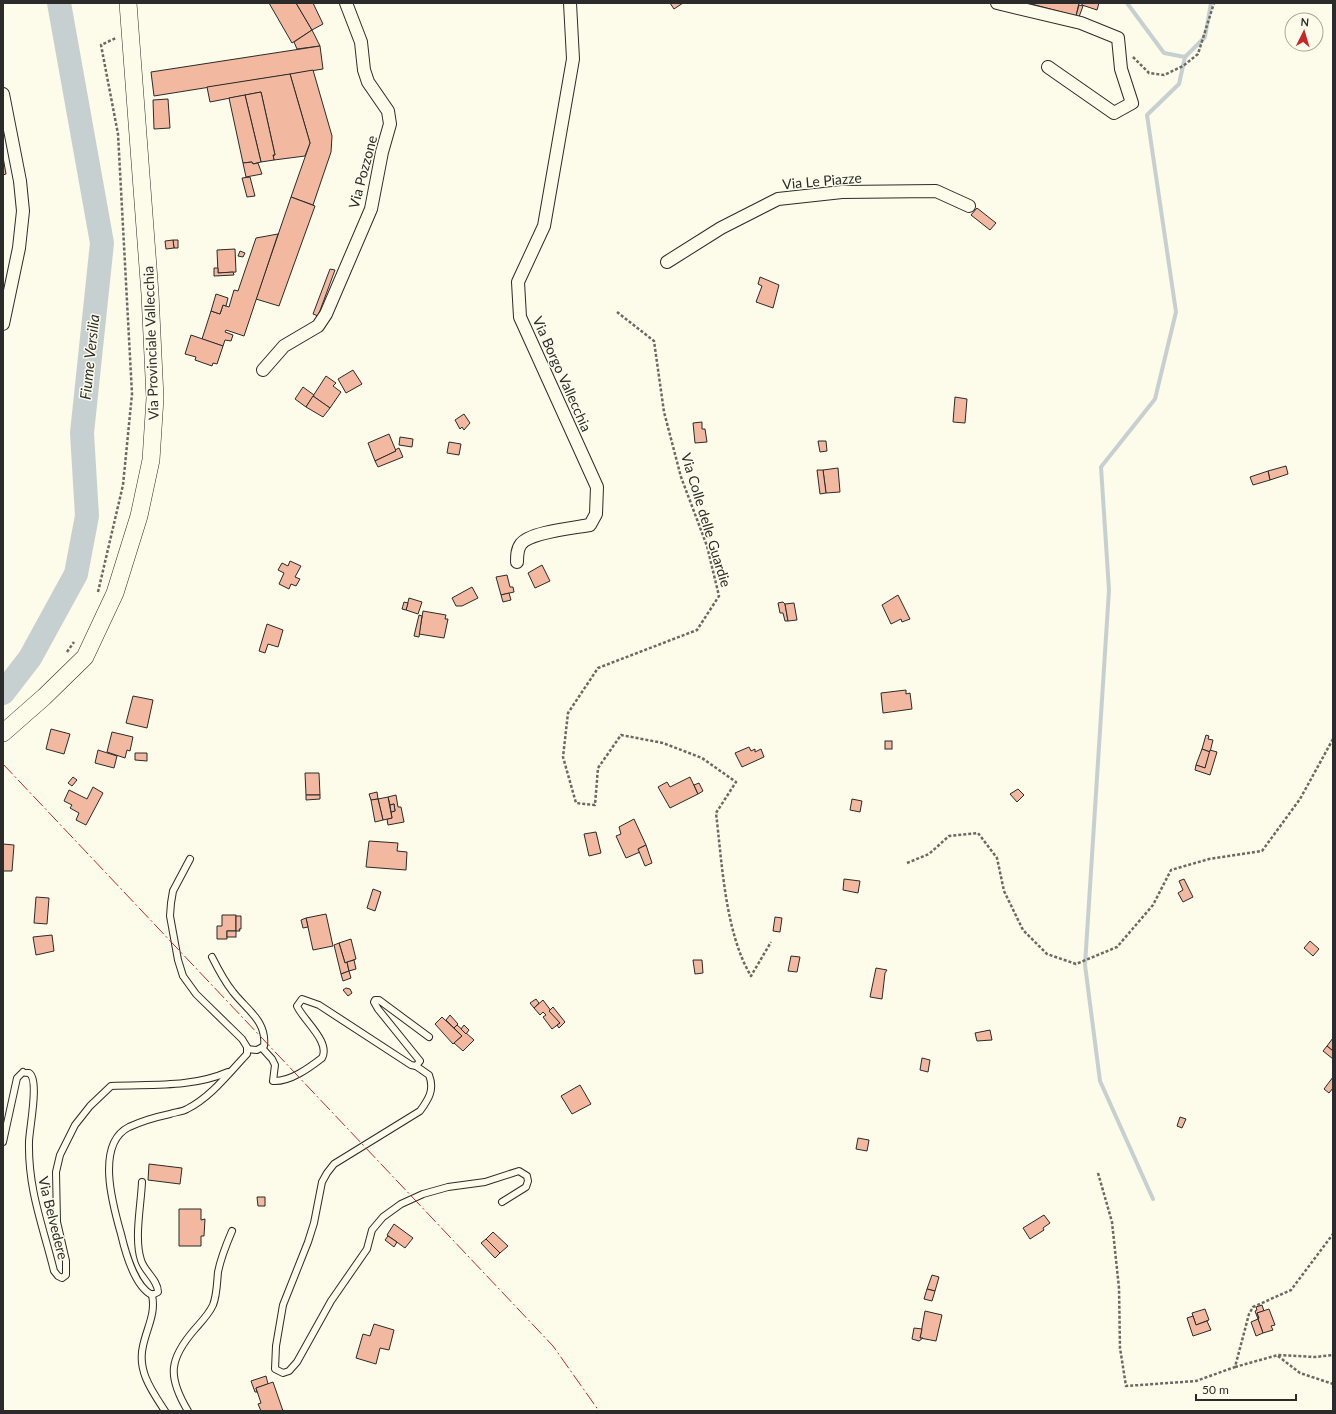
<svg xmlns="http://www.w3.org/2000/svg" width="1336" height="1414" viewBox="0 0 1336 1414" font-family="Lato,sans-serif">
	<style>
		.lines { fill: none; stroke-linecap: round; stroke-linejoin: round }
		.stream { stroke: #c7d0d0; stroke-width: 4 }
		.river { stroke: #c7d0d0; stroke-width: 24 }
		.building { fill: #f2b8a0; stroke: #2b2b2b }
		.service-casing { stroke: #2b2b2b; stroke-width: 8 }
		.minor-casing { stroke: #2b2b2b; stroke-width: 14 }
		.secondary-casing { stroke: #2b2b2b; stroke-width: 18 }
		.path { stroke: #6a6964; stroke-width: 2.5; stroke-dasharray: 3 2; stroke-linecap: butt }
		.service { stroke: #fdfbea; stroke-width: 6 }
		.minor { stroke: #fdfbea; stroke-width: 12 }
		.secondary { stroke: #fdfbea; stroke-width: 17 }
		.power { stroke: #c62828; stroke-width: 1; stroke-dasharray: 14 3 2 3; stroke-linecap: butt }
		.labels { text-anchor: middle; stroke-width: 3; stroke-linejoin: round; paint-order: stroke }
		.street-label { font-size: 14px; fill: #2b2b2b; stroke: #fdfbea }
		.water-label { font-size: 15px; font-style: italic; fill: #2b2b2b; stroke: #fdfbea }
	</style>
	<rect width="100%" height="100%" fill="#fdfbea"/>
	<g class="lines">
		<!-- stream -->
		<g class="stream">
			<polyline points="1127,3 1164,53 1185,57 1205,37 1211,3"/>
			<polyline points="1153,1199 1100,1081 1085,965 1109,590 1101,467 1155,399 1176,312 1147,115 1179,84 1185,57"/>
		</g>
		<!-- river -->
		<polyline class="river" points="3,693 30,658 76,574 87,516 82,433 102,243 59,3"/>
	</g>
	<!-- building -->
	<g class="building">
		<polygon points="269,3 296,3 312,30 292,43"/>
		<polygon points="296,3 313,3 323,24 312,30"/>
		<polygon points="670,3 683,3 674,9"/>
		<polygon points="1028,3 1079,3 1076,16"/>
		<polygon points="1082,3 1099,3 1097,10 1082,5"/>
		<polygon points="1079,5 1083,6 1079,17 1076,16"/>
		<polygon points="312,30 320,46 297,49 294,42"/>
		<polygon points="320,46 323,69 154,96 151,72"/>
		<polygon points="313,70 332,136 331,152 313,205 291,197 310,143 290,74"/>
		<polygon points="290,74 310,143 305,156 274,160 273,155 275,155 261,92 210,102 207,87"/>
		<polygon points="261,92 275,155 273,155 274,160 261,162 245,95"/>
		<polygon points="245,95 261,162 253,164 252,162 243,163 229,98"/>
		<polygon points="168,99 170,128 154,129 153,100"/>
		<polygon points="3,157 6,174 3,175"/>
		<polygon points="252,162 253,164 258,163 262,174 246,177 243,163"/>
		<polygon points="250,177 255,196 247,197 242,178"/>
		<polygon points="291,197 315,206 279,306 256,299"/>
		<polygon points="977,208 996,223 990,230 971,215"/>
		<polygon points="278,234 244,336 226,330 225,332 233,335 231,341 225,340 223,346 202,339 211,311 220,314 223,305 229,307 234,290 238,291 256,238"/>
		<polygon points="173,240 178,240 178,248 174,248"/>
		<polygon points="173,240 174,248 166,249 165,241"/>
		<polygon points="235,249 236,272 218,273 217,250"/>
		<polygon points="240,251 245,253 243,257 238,256"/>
		<polygon points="214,268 218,268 218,273 233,272 234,275 214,276"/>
		<polygon points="330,269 335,270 318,316 313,314"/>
		<polygon points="760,277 779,285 773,308 756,302 762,286 758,284"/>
		<polygon points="216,294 228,298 226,306 223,305 220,314 211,311"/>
		<polygon points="191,335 223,346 217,364 213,363 212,366 195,360 196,357 185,354"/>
		<polygon points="353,370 362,384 346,393 338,379"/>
		<polygon points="326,376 336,383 333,386 341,392 330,408 313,396"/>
		<polygon points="303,387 314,395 306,407 295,399"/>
		<polygon points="313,396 330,408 323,417 306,407"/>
		<polygon points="955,397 967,399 965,423 953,422"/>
		<polygon points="464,414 470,423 464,430 462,427 460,429 455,420"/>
		<polygon points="702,422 702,429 705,429 707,442 695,443 693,423"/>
		<polygon points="389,434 396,451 375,461 368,443"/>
		<polygon points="400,437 413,439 412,447 399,445"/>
		<polygon points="818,441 826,441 827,451 820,452"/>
		<polygon points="449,442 461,444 459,455 447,453"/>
		<polygon points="399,448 403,457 378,467 375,461 396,451 395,450"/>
		<polygon points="1286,466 1288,474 1270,480 1268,471"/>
		<polygon points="838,468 840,492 826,493 823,470"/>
		<polygon points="817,470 823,470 826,493 820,494"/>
		<polygon points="1268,471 1270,480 1253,485 1250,477"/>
		<polygon points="290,561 301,566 295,577 300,579 296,586 291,584 289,589 279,584 284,573 278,570 282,563 288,566"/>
		<polygon points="542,565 550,581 535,588 528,573"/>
		<polygon points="507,575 510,587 513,587 514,592 501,595 496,577"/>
		<polygon points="472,587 478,598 462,606 456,606 452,598"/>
		<polygon points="509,593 511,600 503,602 501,595"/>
		<polygon points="898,595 910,619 902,622 901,619 891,624 882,605"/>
		<polygon points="409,598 422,602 418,614 406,610"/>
		<polygon points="404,602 408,603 406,610 402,609"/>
		<polygon points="783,602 785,604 788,621 785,621 783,613 780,613 778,603"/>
		<polygon points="794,603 797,620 788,621 785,604"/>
		<polygon points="423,611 446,615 445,619 448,619 444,638 419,634"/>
		<polygon points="419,615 422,616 419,637 414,636"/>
		<polygon points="267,624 283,630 278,647 268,644 265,653 259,651"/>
		<polygon points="906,690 906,694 910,693 912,709 883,713 881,693"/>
		<polygon points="133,696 153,700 147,728 126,723"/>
		<polygon points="51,729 70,734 64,754 46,749"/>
		<polygon points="112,732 133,737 130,751 127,750 125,758 107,752"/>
		<polygon points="1206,735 1209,736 1208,739 1213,740 1210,752 1202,749"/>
		<rect x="885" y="741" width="7" height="8"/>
		<polygon points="749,747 751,751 755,749 755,752 761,749 764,757 742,767 735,753"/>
		<polygon points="1202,749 1210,752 1205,768 1196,765"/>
		<polygon points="98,750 117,756 114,768 95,763"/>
		<polygon points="1210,750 1217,752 1210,775 1195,770 1196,765 1205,768"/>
		<polygon points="135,753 147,753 147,761 135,760"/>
		<polygon points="305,773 319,773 320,795 306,795"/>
		<polygon points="73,777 77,780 72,786 68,783"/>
		<polygon points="690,777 698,794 670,808 658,787 667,782 670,787"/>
		<polygon points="699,783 703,791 698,794 694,785"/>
		<polygon points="93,787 103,793 86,825 76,820 79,813 70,808 72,805 64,801 69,790 87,799"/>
		<polygon points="1018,789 1024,795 1017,802 1010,794"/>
		<polygon points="377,792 378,799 371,800 369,794"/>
		<polygon points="306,795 320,795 320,799 306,800"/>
		<polygon points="396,795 398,807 401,807 404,822 388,825 387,819 392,818 391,812 395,811 394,804 390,805 388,797"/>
		<polygon points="388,797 392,818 383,820 378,799"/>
		<polygon points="378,799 383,820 375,822 371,800"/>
		<polygon points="852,799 862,801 860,812 850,810"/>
		<polygon points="394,804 395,811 391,812 390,805"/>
		<polygon points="634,819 646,845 638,849 640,852 626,858 616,836 621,834 619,827"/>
		<polygon points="596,832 601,853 589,856 584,834"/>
		<polygon points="369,841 398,843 397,851 407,852 406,870 366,867"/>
		<polygon points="3,844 14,845 12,871 3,871"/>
		<polygon points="646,845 652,863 645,866 638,849"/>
		<polygon points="844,879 860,881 858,893 843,890"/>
		<polygon points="1184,879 1193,897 1183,902 1178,893 1183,890 1179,881"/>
		<polygon points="373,889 381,892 375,911 367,908"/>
		<polygon points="36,897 49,898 47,924 34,923"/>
		<polygon points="326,914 333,946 313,950 306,918"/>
		<polygon points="222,915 236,915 236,931 227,931 227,939 217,939 217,926 222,926"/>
		<polygon points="236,916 241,916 241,929 239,929 240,931 236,931"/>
		<polygon points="775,917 782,918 780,932 773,931"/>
		<polygon points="306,918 308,927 303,928 301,920"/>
		<rect x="227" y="931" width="9" height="6"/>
		<polygon points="52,935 54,951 36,955 33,937"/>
		<polygon points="351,939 356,959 345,963 339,943"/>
		<polygon points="1310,941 1319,949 1313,956 1304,948"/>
		<polygon points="339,943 345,963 347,962 349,971 341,974 334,945"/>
		<polygon points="791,956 800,957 797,972 788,971"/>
		<polygon points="354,960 356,969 349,971 347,962"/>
		<polygon points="693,960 702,960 703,973 695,974"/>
		<polygon points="876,968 887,970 885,973 882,999 870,997"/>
		<polygon points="349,971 351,978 343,981 341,974"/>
		<polygon points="346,988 350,989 352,993 348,996 343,990"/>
		<polygon points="536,999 539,1003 534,1008 530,1003"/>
		<polygon points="543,1000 560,1023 552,1029 543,1017 546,1015 543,1012 540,1015 534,1008"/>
		<polygon points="553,1007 565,1022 559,1028 557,1025 560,1023 549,1011"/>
		<polygon points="450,1015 458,1024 454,1028 446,1020"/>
		<polygon points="442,1017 462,1036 453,1044 435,1024"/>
		<polygon points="457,1025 474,1040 463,1051 454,1043 462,1036 454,1028"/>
		<polygon points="464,1025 469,1030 466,1034 461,1029"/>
		<polygon points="990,1030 992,1040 977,1041 975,1033"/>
		<polygon points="1333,1038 1333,1051 1327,1046"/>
		<polygon points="1327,1046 1333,1051 1333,1059 1323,1051"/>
		<polygon points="922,1058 930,1060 928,1072 920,1070"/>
		<polygon points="1333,1077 1333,1088 1329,1093 1324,1089"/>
		<polygon points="580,1085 591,1104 572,1114 561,1096"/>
		<polygon points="1180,1117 1186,1119 1182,1128 1177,1126"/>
		<polygon points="858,1138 869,1140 867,1151 856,1149"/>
		<polygon points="149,1164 182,1168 180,1184 148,1180"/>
		<polygon points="257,1197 265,1197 265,1206 258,1206"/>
		<polygon points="179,1209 201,1209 201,1220 205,1219 204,1236 201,1236 201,1246 179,1246"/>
		<polygon points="1044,1215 1050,1223 1043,1228 1044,1230 1030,1239 1023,1228"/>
		<polygon points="394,1224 413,1238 405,1248 387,1235"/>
		<polygon points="493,1232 508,1246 500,1253 486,1239"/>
		<polygon points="388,1236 397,1242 394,1247 385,1240"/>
		<polygon points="486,1239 500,1253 495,1258 481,1243"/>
		<polygon points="932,1275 939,1277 935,1291 927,1289"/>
		<polygon points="927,1289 935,1291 932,1301 924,1299"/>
		<polygon points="1262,1305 1264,1311 1257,1313 1259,1318 1258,1319 1255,1311 1257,1310 1256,1307"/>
		<polygon points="1205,1309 1209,1320 1196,1325 1192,1313"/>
		<polygon points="1269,1309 1275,1325 1271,1326 1273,1330 1263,1333 1258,1319 1259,1318 1257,1313"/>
		<polygon points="925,1311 942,1315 936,1341 920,1338"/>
		<polygon points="1193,1316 1196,1325 1207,1321 1211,1330 1193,1336 1187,1318"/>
		<polygon points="1258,1319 1263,1333 1256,1336 1251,1322"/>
		<polygon points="374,1324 394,1330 389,1350 380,1348 376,1364 356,1358 363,1334 370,1336"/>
		<polygon points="914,1328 922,1329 920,1338 923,1338 919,1341 912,1339"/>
		<polygon points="266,1376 268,1384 256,1388 257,1392 255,1392 251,1381"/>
		<polygon points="273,1382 283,1411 261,1411 258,1404 261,1403 256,1388"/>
	</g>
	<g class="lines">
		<defs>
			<g id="service">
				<path d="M212 957C218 969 224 981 233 992 247 1010 267 1021 264 1046L257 1050 247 1049"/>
				<path d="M262 1048 272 1059 275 1065 273 1081C290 1082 309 1068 322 1058 331 1042 303 1020 297 1006L302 999 319 1005 411 1065 416 1066 420 1061 378 1009 374 1002 375 1000H379L429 1037"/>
				<path d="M416 1066 429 1075C435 1090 428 1100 420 1111L334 1164 327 1173 322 1182 314 1223 308 1242 283 1305 276 1346 275 1369 283 1373 289 1371 297 1362 331 1301 367 1249 372 1230 383 1217 401 1204 423 1194 448 1187 485 1182 519 1171 527 1176 528 1181 526 1187 502 1202"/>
				<path d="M3 1142 17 1078 23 1072C23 1073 28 1073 29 1073 40 1079 29 1130 29 1142 28 1190 43 1226 54 1271L58 1276 62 1278 66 1275V1261L57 1222 56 1172 60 1155 75 1125 90 1106 111 1086C151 1084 191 1088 228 1072"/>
				<path d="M142 1182C141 1205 134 1239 141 1260 144 1271 158 1280 158 1292L152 1295C135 1287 125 1251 121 1234 113 1206 95 1144 129 1127 142 1121 156 1117 170 1114 175 1112 182 1112 187 1109 211 1097 229 1073 247 1054V1047L242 1039 196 994 183 976 178 960 170 916 171 903 173 891 190 859"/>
				<path d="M152 1295C156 1314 147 1327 143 1346 137 1371 152 1391 165 1411"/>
				<path d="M188 1411C167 1376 169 1359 195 1329 202 1321 209 1314 213 1305 217 1295 217 1282 218 1272 221 1257 226 1245 232 1231"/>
			</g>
			<g id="minor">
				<polyline points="997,3 1081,23 1118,38 1121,69 1132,103 1114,113 1048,67"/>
				<polyline points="3,94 20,181 23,211 19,248 3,324"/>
				<polyline points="667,262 721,228 778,199 842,192 936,191 969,206"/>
				<polyline points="263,370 284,346 318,326 326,314 371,209 382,152 390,124 388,111 368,82 364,70 361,42 346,3"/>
				<path d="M517 562C517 556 517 549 521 544 530 532 574 528 590 525L596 514 597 487 520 317 518 282 544 226 573 59 570 3"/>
			</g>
			<polyline id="secondary" points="3,733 44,697 85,657 115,593 139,516 151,460 155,398 150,294 128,3"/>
		</defs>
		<!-- service casing -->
		<use href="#service" class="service-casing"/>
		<!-- minor casing -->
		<use href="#minor" class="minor-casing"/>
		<!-- secondary casing -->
		<use href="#secondary" class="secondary-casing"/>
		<!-- path -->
		<g class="path">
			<polyline points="1133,57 1149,73 1164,75 1183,66 1198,54 1214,3"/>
			<path d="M617 312 654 341 664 412 681 477 707 546 719 596 697 630 598 668 568 713 563 757 576 803 595 805 598 768 621 735 663 743 702 758 736 782 716 813C722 862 725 933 751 976L771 942"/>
			<polyline points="98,592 123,485 132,394 118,134 101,45 116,38"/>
			<polyline points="67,652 74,642"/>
			<polyline points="907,863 929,854 949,836 978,833 997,858 1004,891 1023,930 1047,954 1076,964 1117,947 1153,905 1171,870 1209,859 1262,851 1300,799 1333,739"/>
			<polyline points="1098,1173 1112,1222 1119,1288 1120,1348 1126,1386 1196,1381 1235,1367 1249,1314 1253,1307 1291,1290 1333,1234"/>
			<polyline points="1278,1356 1300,1373 1333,1384"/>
			<polyline points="1235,1367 1278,1355 1315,1357 1333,1355"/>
		</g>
		<!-- service -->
		<use href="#service" class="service"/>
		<!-- minor -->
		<use href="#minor" class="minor"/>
		<!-- secondary -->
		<use href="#secondary" class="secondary"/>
		<!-- power -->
		<polyline class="power" points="3,764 553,1346 599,1411"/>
	</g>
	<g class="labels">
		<!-- street labels -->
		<g class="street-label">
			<text transform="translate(363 172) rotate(-75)" y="5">Via Pozzone</text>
			<text transform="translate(822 181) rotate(-5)" y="5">Via Le Piazze</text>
			<text transform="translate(151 343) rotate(-92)" y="5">Via Provinciale Vallecchia</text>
			<text transform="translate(562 374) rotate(66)" y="5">Via Borgo Vallecchia</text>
			<text transform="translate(706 520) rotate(73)" y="5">Via Colle delle Guardie</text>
			<text transform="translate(53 1218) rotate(76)" y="5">Via Belvedere</text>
		</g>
		<!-- water labels -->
		<g class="water-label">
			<text transform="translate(90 357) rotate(-84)" y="5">Fiume Versilia</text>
		</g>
	</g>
	<!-- border -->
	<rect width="1336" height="1414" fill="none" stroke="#2b2b2b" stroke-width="8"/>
	<!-- north arrow -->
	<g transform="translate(1304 32) rotate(5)"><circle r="19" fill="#fdfbea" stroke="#a9a89e"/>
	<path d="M0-3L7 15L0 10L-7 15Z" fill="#c62828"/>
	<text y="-6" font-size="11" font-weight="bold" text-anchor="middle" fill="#2b2b2b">N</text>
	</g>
	<!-- scale -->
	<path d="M1196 1394v6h100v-6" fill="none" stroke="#2b2b2b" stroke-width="2"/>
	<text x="1202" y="1394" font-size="12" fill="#2b2b2b" stroke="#fdfbea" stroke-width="3" paint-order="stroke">50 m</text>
</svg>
